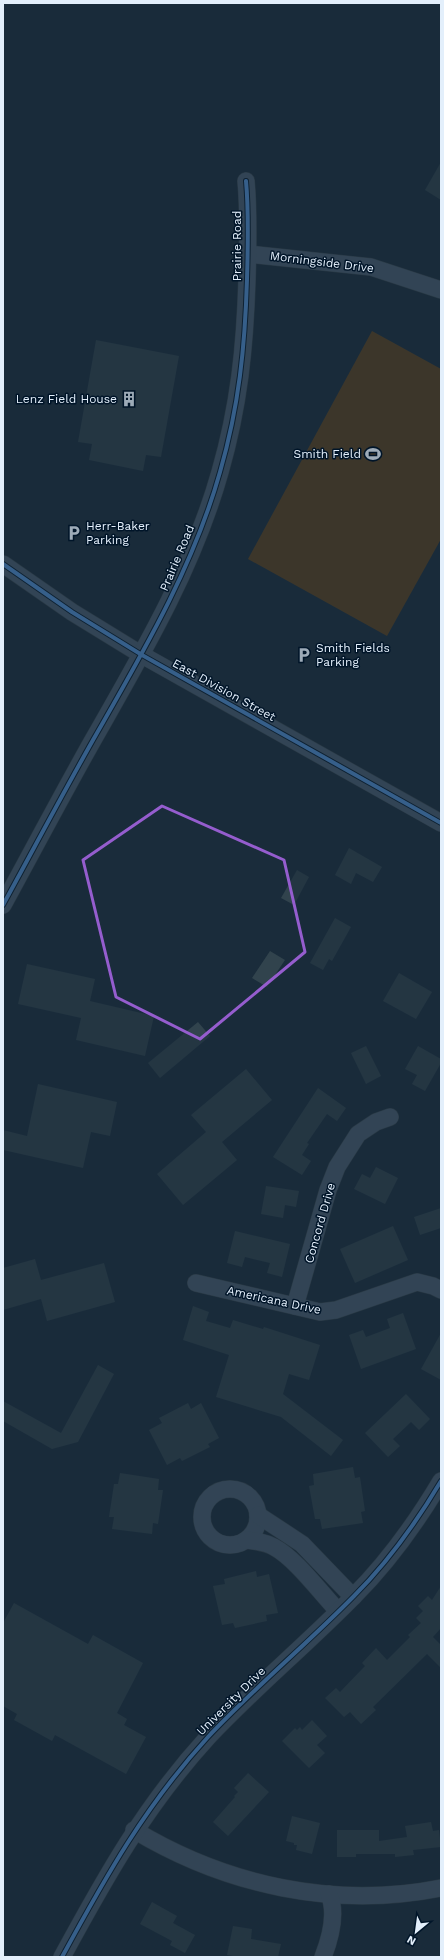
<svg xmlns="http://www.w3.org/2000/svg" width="444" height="1960" viewBox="0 0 444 1960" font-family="'Work Sans',sans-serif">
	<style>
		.green { fill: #674418 }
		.building { fill: #31434d }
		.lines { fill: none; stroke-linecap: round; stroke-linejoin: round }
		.minor-casing { stroke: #3d4953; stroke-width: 18 }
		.minor { stroke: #506375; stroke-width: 17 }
		.cycleway-casing { stroke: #001529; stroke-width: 6 }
		.cycleway { stroke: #5a9eea; stroke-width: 4 }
		.marked { fill: none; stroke: #955dce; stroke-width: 3; stroke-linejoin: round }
		.labels { text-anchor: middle; stroke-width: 3; stroke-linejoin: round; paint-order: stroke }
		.street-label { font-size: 12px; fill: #e3effb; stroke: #001529 }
		.poi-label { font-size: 12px; fill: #e3effb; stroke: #001529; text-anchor: end }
	</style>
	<rect width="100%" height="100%" fill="#1a2c3b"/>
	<!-- green -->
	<polygon class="green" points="372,331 441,369 441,539 387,636 248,559"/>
	<!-- building -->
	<g class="building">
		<polygon points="441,162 441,200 425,190"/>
		<polygon points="96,340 179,356 161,457 146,455 143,471 89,460 92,444 78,442"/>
		<polygon points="349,848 382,867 373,882 356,873 351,884 335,875"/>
		<polygon points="297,870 309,877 294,905 281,898"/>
		<polygon points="335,918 351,927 332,961 329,959 323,970 310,963"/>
		<polygon points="270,951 285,960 267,987 252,978"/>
		<polygon points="27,964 95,979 90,1001 154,1016 145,1056 76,1040 81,1018 18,1004"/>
		<polygon points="399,973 432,992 416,1019 383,1001"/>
		<polygon points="198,1022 210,1036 160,1078 148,1063"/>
		<polygon points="366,1046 381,1076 366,1084 351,1053"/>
		<polygon points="418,1046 441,1059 441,1063 425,1091 412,1084 417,1075 405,1069"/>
		<polygon points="246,1069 272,1100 222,1142 237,1160 183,1205 157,1174 206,1132 191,1115"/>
		<polygon points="38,1084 117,1102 110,1136 91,1132 83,1168 3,1150 3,1130 27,1136"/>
		<polygon points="318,1088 346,1108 337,1121 327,1114 307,1143 309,1144 302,1155 311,1161 302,1175 273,1157"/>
		<polygon points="376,1167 398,1178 385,1204 354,1189 362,1174 370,1178"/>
		<polygon points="266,1186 299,1191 296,1207 285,1205 283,1218 261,1214"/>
		<polygon points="441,1208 441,1228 420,1235 414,1217"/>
		<polygon points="393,1226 408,1260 355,1283 340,1249"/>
		<polygon points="235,1231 290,1244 282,1277 267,1273 270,1263 245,1257 242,1267 227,1263"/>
		<polygon points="35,1259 41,1280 104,1263 115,1302 47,1321 41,1299 3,1310 3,1268"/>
		<polygon points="193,1306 209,1312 206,1321 230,1328 233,1320 263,1329 264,1327 320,1345 309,1380 289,1374 283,1394 343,1440 331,1456 281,1417 216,1397 229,1355 183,1340"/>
		<polygon points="403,1313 416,1349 361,1369 349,1335 363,1330 366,1337 390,1328 387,1319"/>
		<polygon points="441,1333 441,1380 421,1369"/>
		<polygon points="98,1365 114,1374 78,1442 52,1449 3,1421 3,1401 61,1433"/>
		<polygon points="406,1394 430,1419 419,1430 411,1422 393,1439 400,1446 388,1457 365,1433"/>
		<polygon points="188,1403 191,1409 201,1403 219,1438 208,1444 210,1447 182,1461 180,1458 167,1465 149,1430 162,1423 159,1418"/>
		<polygon points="353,1467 355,1478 360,1477 365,1511 361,1512 363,1523 322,1529 320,1519 315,1519 309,1486 314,1485 313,1474"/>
		<polygon points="120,1473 159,1479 158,1490 163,1490 158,1524 153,1523 152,1534 112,1529 114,1517 109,1517 114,1484 118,1484"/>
		<polygon points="256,1571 257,1577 269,1574 278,1613 266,1615 267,1621 235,1628 233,1623 222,1625 213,1586 225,1584 224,1579"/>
		<polygon points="441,1586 441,1628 433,1637 441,1645 441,1668 427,1654 373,1707 376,1710 361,1724 350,1712 344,1717 325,1698 336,1688 340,1692 365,1666 362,1663 376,1648 387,1660 410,1637 408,1635 421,1623 416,1618 423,1611 418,1606 428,1596 432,1600"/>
		<polygon points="14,1603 88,1644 93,1635 143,1663 117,1713 127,1719 124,1725 146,1737 126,1774 55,1735 52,1741 14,1720 17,1714 3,1706 3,1623"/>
		<polygon points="312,1720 327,1736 317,1745 325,1753 309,1768 282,1741 295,1728 297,1730 300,1727 302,1730"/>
		<polygon points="248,1773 269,1792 228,1836 213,1822 235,1797 234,1796 238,1792 234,1788"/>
		<polygon points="292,1816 320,1823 312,1854 296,1850 297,1845 294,1845 294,1843 286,1841"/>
		<polygon points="431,1822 433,1831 439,1830 441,1847 413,1850 414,1855 395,1857 395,1854 356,1854 356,1857 337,1857 337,1830 379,1830 379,1841 407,1837 405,1826"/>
		<polygon points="152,1902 177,1916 173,1923 195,1935 185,1953 170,1945 172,1941 140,1924"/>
		<polygon points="233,1926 252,1929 251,1939 281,1944 278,1957 239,1957 227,1955"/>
	</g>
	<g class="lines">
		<defs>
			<g id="minor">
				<polyline points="248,254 371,267 441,290"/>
				<polyline points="3,564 72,612 142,655 441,823"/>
				<path d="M3 905C33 850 62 795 93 740 142 654 193 568 220 472 239 406 245 347 247 279 248 246 249 213 246 181"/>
				<polyline points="196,1283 320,1312 336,1310 417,1282 433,1286 441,1290"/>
				<polyline points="295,1306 328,1190 337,1167 358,1134 376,1122 390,1117"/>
				<circle cx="230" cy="1517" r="28"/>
				<polyline points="258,1515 302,1544 353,1597"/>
				<path d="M246 1540C256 1541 265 1542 274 1547 295 1558 320 1592 338 1611"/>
				<path d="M134 1830C227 1886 335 1909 441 1888"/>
				<path d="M62 1957C106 1876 145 1806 208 1737 254 1688 307 1644 354 1596 388 1562 416 1523 441 1481"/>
				<path d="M323 1957C330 1939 337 1913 329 1894"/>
			</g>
		</defs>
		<!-- minor casing -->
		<use href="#minor" class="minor-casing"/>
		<!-- minor -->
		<use href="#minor" class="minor"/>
		<defs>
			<g id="cycleway">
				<polyline points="3,564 72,612 142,655 441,823"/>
				<path d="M3 905C33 850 62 795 93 740 142 654 193 568 220 472 239 406 245 347 247 279 248 246 249 213 246 181"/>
				<path d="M62 1957C106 1876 145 1806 208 1737 254 1688 307 1644 354 1596 388 1562 416 1523 441 1481"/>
			</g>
		</defs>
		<!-- cycleway casing -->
		<use href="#cycleway" class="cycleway-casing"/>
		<!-- cycleway -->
		<use href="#cycleway" class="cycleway"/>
	</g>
	<!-- marked area -->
	<path d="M0 0H444V1960H0ZM162 806 284 860 305 952 200 1039 116 997 83 860Z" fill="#1a2c3b" fill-opacity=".55" fill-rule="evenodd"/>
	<path class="marked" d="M162 806 284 860 305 952 200 1039 116 997 83 860Z"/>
	<!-- icons -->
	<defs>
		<symbol id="building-bare" viewBox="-9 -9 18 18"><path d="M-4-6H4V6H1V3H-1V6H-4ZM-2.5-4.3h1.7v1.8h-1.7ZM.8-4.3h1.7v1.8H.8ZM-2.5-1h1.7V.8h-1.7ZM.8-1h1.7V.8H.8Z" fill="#9dabb8" stroke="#001529" stroke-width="2.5" paint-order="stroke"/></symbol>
		<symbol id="stadium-bare" viewBox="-9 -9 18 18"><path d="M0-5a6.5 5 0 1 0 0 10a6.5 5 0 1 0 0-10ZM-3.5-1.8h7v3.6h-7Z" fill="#9dabb8" stroke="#001529" stroke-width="2.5" paint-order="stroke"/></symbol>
		<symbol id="parking-bare" viewBox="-9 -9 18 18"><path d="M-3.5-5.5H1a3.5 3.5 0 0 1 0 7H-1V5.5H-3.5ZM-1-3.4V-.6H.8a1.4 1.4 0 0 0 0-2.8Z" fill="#9dabb8" stroke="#001529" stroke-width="2.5" paint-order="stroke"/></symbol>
	</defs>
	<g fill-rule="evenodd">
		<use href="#building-bare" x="118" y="388" width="22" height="22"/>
		<use href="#stadium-bare" x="362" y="443" width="22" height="22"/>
		<use href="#parking-bare" x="63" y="522" width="22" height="22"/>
		<use href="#parking-bare" x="293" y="644" width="22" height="22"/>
	</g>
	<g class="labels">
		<!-- street labels -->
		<g class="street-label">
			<text transform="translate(237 246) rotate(-90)" y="4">Prairie Road</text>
			<text transform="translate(322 262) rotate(7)" y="4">Morningside Drive</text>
			<text transform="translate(177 558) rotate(-67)" y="4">Prairie Road</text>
			<text transform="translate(224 690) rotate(29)" y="4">East Division Street</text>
			<text transform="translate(320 1223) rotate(-74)" y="4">Concord Drive</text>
			<text transform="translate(274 1300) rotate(12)" y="4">Americana Drive</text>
			<text transform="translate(231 1701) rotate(-45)" y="4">University Drive</text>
		</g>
		<!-- poi labels -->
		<g class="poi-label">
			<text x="117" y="403">Lenz Field House</text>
			<text x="361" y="458">Smith Field</text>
			<text x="86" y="530" text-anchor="start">Herr-Baker<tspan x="86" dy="14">Parking</tspan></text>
			<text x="316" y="652" text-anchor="start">Smith Fields<tspan x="316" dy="14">Parking</tspan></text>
		</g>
	</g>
	<!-- border -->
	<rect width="444" height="1960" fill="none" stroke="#e3effb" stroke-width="8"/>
	<!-- north arrow -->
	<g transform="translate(416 1932) rotate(209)" stroke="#001529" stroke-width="3" paint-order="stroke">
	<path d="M0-3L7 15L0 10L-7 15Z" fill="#e3effb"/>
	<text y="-6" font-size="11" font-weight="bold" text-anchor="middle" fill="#e3effb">N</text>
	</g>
</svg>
